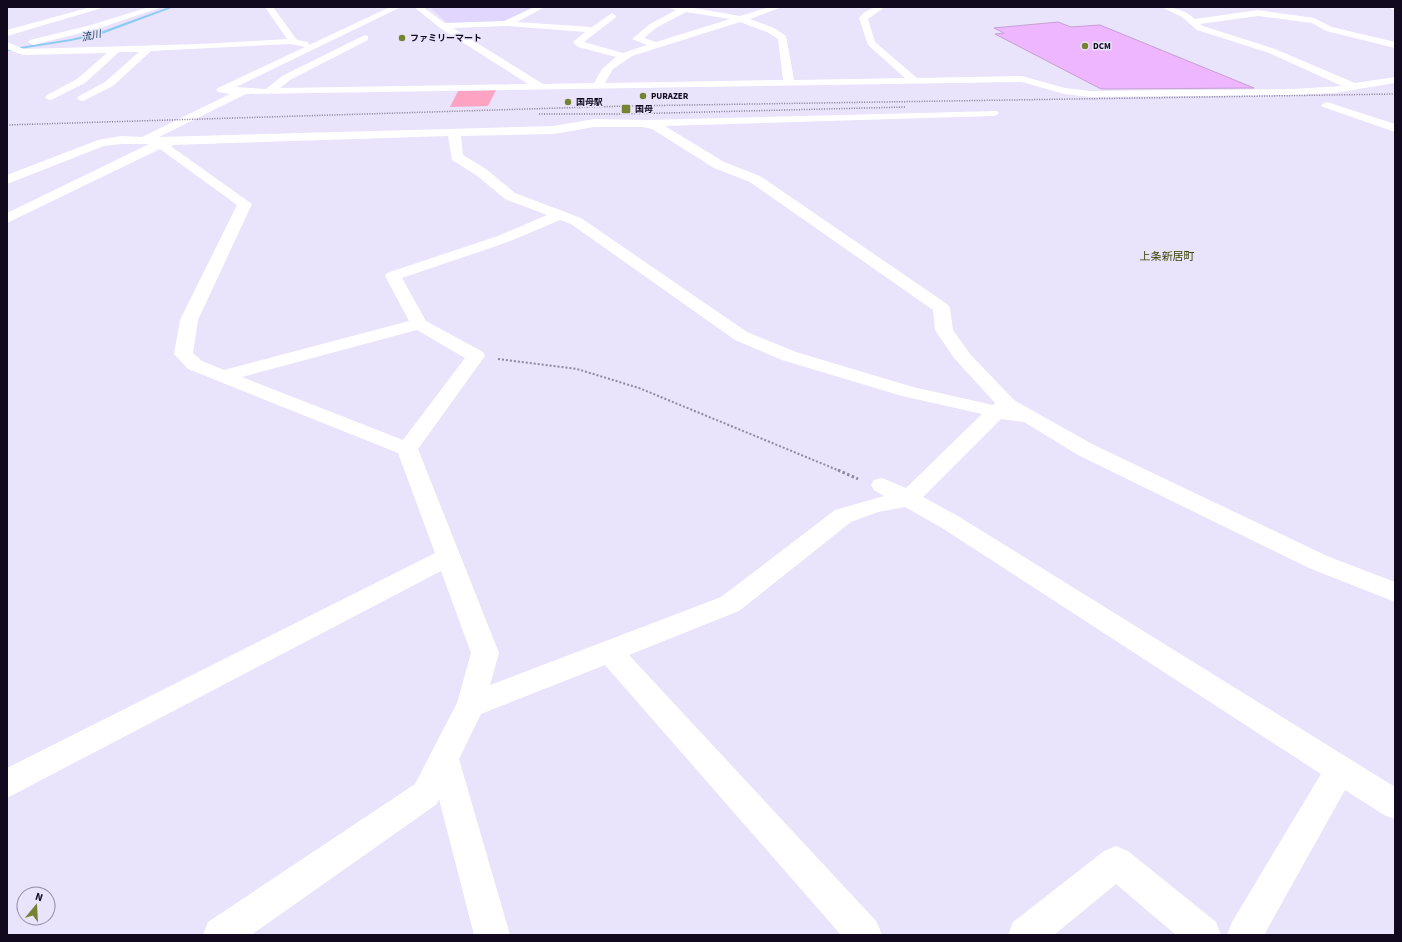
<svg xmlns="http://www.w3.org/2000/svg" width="1402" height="942" viewBox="0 0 1402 942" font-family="'Source Sans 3','Noto Sans JP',sans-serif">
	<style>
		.built { fill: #e1d6fd }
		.green { fill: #fea4c2 }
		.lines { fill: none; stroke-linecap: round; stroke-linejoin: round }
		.stream { fill: #8ecbf4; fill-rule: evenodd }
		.building { fill: #eeb6fe; stroke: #c6a0d2 }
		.path-far1 { stroke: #8f899f; stroke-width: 2; stroke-dasharray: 2 2; stroke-linecap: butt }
		.path { stroke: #8f899f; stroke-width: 3; stroke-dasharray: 2.5 2.5; stroke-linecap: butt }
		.minor { fill: #fff; fill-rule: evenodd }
		.rail { stroke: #817b91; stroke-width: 1.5; stroke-dasharray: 1 1.5; stroke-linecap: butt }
		.poi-dot { fill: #758432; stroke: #e9e3fb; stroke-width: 1.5 }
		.labels { text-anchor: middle; stroke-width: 3; stroke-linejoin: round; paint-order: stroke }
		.far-poi-label { font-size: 9px; font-weight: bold; fill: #110a1e; stroke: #e9e3fb; text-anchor: start }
		.far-water-label { font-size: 10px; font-style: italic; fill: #12415d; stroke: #e9e3fb }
		.far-quarter-label { font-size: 11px; fill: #3a4306; stroke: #e9e3fb }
	</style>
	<rect width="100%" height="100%" fill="#e9e3fb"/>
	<!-- built -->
	<polygon class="built" points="534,7 503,23 448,24 431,8"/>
	<!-- green -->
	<polygon class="green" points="496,90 488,106 450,107 458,91"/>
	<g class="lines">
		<!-- stream -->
		<polygon class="stream" points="169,7 174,7 102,34 71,41 7,51 7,49 71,39 100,32"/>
	</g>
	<!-- building -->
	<polygon class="building" points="1058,22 1071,27 1100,25 1254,88 1101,89 995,34 1004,33 994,28"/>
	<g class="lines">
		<!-- path-far1 -->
		<polyline class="path-far1" points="498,359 577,369 639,388 840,471"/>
		<!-- path -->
		<polyline class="path" points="838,470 858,479"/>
		<!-- minor -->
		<g class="minor">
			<polygon points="91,7 105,7 7,36 7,30"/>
			<polygon points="149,7 162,7 97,29 33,45 28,42 30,40 91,25"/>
			<path d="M265 7H273L297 40 308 42 309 45 390 7H401L236 87 266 89 282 76 365 35 368 36V40L290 80 280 88 528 84 440 28 414 7H423L445 23 504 21 534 7H545L517 22 592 27 612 13 616 16 615 18 584 42 623 53 647 45 632 39 650 24 676 10 666 7H688L740 16 769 7H782L750 19 774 28 786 36 794 80 905 78 868 45 859 18C866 9 874 7 885 7L868 19 875 42 917 78 1022 76 1065 88 1090 91 1293 89 1342 86 1269 53 1197 30 1182 17 1161 7C1174 7 1185 10 1195 19L1258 10 1314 18 1332 27 1395 42V48L1326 31 1312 23 1258 16 1200 24 1203 26 1275 49 1355 83 1395 77V83L1335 93 1293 95 1090 97 1064 94 1022 82 246 94 159 137 554 126 594 119 646 120 997 111 999 113 997 115 993 116 665 126 724 162 760 176 947 304 950 308 953 330 970 354 1014 400 1094 445 1327 556 1395 582V602L1309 568 1078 455 1024 422 1001 419 923 497 958 516 1395 787V819L1384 815 1345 790 1264 935H1227L1232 922 1321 774 942 528 905 507 878 512 851 522 739 611 629 655 877 922 882 935H841L605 665 481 714 459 759 510 935H474L439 799 437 804 251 935H203L208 922 415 784 457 703 471 653 441 571 7 798V768L435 553 398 453 188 369 174 354 180 320 237 205 160 149 7 223V213L149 144H121L104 146 7 184V175L98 140 121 136 142 137 230 94 218 92 216 90 218 88 305 47 291 44 151 51 113 86 83 101 79 100 77 98 79 96 105 82 139 52H119L85 83 51 100 47 99 45 97 47 95 77 79 107 53 23 55 7 49V42L24 49 200 44 287 39ZM686 12 730 19 656 42 644 38 656 28ZM740 22 767 32 778 39 783 80 605 83 613 69 632 56ZM508 26 585 32 573 42 578 47 616 57 602 69 594 83 543 84 453 28ZM594 127H643L652 129 714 168 750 182 933 310 935 330 954 358 995 403 993 405 913 387 796 352 747 332 581 218 515 193 486 169 463 155 461 136 554 134ZM448 136 452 160 476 175 505 199 547 215 498 236 387 273 385 276 409 321 224 370 202 361 193 353 198 320 252 204 172 147V145ZM560 220 571 224 735 340 782 360 902 396 982 414 906 488 882 478 874 480 871 485 874 490 884 496 835 510 721 597 490 685 499 653 418 449 485 356 483 352 426 321 402 278 508 242ZM417 330 465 358 403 440 242 377Z"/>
			<polygon points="1390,7 1395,7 1395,10 1391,9"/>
			<polygon points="1327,102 1395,124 1395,132 1323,107 1321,105"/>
			<polygon points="1116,846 1128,851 1216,922 1221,935 1176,935 1116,884 1054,935 1008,935 1013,922 1104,851"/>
		</g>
		<!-- rail -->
		<g class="rail">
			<polyline points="539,114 625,114 905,107"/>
			<polyline points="7,125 625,106 1395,94"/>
		</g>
	</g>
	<!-- markers -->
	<g class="poi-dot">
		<circle cx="402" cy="38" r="4"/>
		<circle cx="1085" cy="46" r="4"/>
		<circle cx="643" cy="96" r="4"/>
		<circle cx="568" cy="102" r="4"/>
		<rect x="621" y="104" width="10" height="10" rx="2"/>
	</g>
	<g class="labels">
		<!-- far-poi labels -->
		<g class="far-poi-label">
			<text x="410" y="41">ファミリーマート</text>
			<text x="1093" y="49">DCM</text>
			<text x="651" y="99">PURAZER</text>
			<text x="576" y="105">国母駅</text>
			<text x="635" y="112">国母</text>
		</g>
		<!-- far-water labels -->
		<g class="far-water-label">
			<text transform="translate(91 35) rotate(-12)" y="4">流川</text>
		</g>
		<!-- far-quarter labels -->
		<g class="far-quarter-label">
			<text x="1167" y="260">上条新居町</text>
		</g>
	</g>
	<!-- border -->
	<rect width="1402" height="942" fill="none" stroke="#110a1e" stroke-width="16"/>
	<!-- north arrow -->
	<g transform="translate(36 906) rotate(18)"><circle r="19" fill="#e9e3fb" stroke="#938ca3"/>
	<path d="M0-3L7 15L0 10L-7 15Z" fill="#758432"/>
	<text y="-6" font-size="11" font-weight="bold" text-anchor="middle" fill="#110a1e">N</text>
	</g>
</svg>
